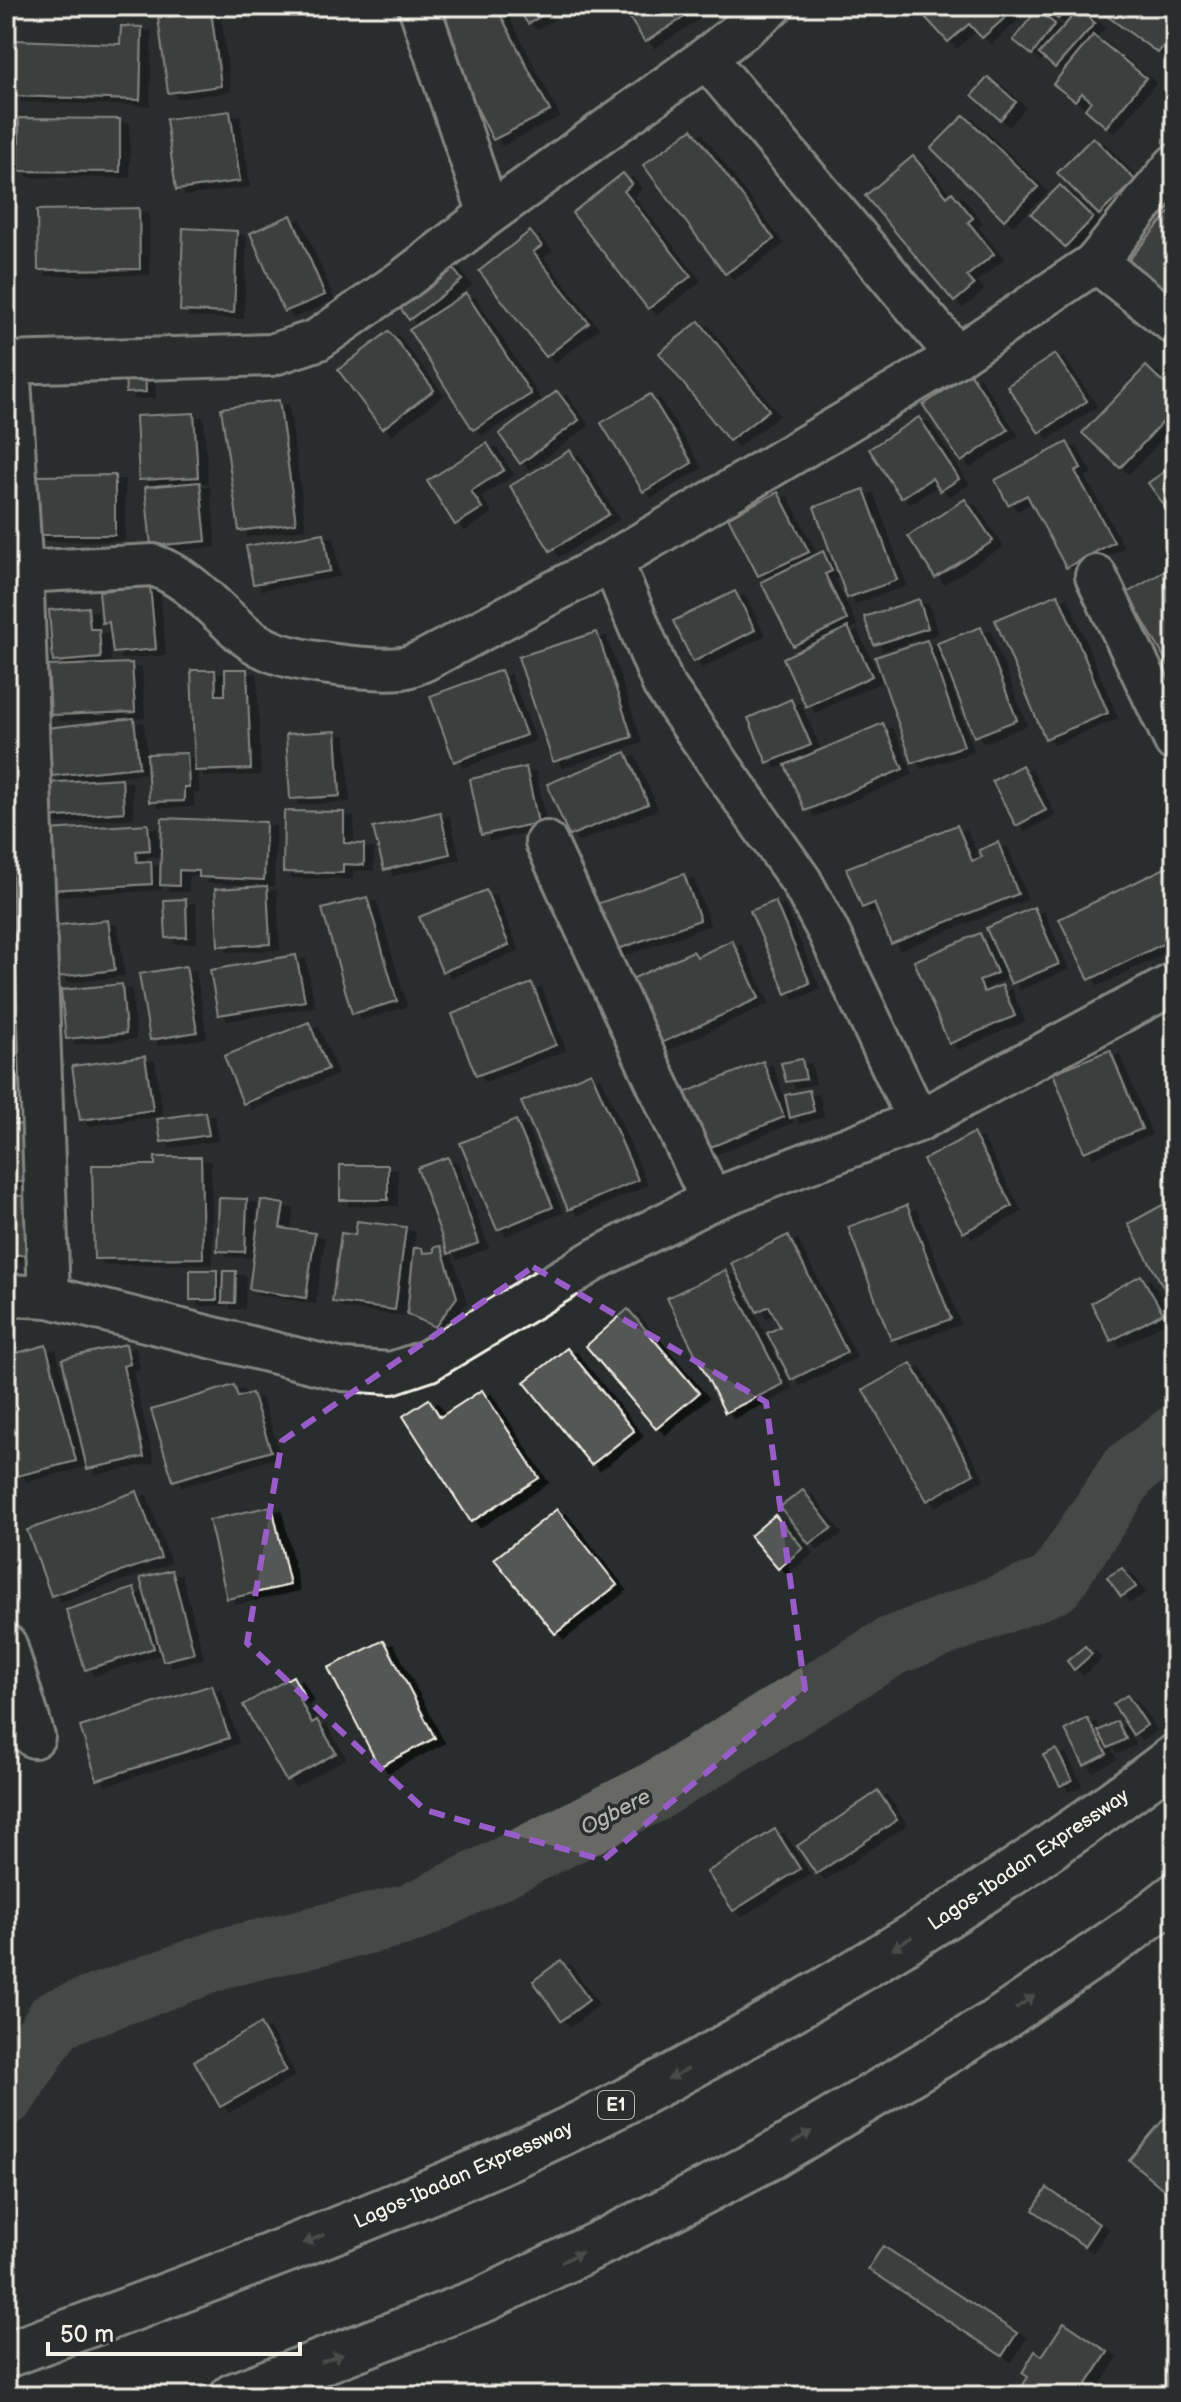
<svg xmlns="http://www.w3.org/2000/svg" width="1181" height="2402" viewBox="0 0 1181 2402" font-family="'Balsamiq Sans',sans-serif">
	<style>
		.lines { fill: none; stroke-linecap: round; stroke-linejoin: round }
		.stream { stroke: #9f9f9a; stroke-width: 10 }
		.river { stroke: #676866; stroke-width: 60 }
		.building { fill: #555756; stroke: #f4f1e8; stroke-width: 2; filter: url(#shadow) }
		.street-casing { stroke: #f4f1e8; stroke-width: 46 }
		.highway-casing { stroke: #f4f1e8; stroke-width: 50 }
		.street { stroke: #2a2d2e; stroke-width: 40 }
		.highway { stroke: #2a2d2e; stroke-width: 44 }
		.oneway { fill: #71726f }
		.marked { fill: none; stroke: #995dc9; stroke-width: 6; stroke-dasharray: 16 10; stroke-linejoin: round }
		.labels { text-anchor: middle; stroke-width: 7; stroke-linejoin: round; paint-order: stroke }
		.shield { fill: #2a2d2e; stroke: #b7b6b0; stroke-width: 2 }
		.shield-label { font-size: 18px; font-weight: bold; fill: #f4f1e8 }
		.street-label { font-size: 20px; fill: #f4f1e8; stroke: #2a2d2e }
		.water-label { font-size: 22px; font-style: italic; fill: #b5b3ae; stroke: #2a2d2e }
	</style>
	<defs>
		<filter id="shadow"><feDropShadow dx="9" dy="5" stdDeviation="0" flood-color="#0009"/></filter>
	</defs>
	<rect width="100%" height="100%" fill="#2a2d2e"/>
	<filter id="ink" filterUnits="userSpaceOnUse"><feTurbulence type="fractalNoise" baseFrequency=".0125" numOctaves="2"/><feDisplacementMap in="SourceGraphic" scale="16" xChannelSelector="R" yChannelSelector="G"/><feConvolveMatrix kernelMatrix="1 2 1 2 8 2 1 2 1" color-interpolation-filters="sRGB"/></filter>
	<g filter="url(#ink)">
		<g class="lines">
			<!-- stream -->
			<polyline class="stream" points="1166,2396 1175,2383"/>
			<!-- river -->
			<polyline class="river" points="6,2096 56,2019 227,1957 410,1914 652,1793 892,1646 1054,1584 1129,1470 1175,1435"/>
		</g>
		<!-- building -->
		<g class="building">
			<polygon points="467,6 496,6 550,111 493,140 434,23"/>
			<polygon points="516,6 557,6 528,24"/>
			<polygon points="622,6 695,6 697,9 645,42"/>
			<polygon points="915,6 999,6 1008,15 982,38 969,24 948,42"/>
			<polygon points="1040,6 1068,6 1058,19"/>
			<polygon points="1093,6 1175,6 1175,30 1158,53"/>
			<polygon points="1079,9 1095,23 1055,68 1039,54"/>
			<polygon points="1037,10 1055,24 1032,55 1013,40"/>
			<polygon points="211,11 221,86 168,93 158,18"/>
			<polygon points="121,26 142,27 140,100 13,96 14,40 120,44"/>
			<polygon points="1093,35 1146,78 1106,127 1085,109 1091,101 1082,93 1075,101 1053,84"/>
			<polygon points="988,77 1016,102 1000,120 972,95"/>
			<polygon points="230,111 240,181 176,190 166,119"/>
			<polygon points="964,115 1038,187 1004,220 931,148"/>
			<polygon points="19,118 120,119 120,172 19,171"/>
			<polygon points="692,129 774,239 725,274 643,165"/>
			<polygon points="1093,137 1135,180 1099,215 1057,173"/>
			<polygon points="913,156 947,197 952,192 973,218 968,222 994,254 967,276 974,285 954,302 865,196"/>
			<polygon points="623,173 632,184 624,191 691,276 648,309 572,213"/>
			<polygon points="1060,185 1093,218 1065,247 1031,214"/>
			<polygon points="139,208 140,269 38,270 37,210"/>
			<polygon points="1173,208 1175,210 1175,304 1127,262"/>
			<polygon points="291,215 325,295 284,312 250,233"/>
			<polygon points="183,228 237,231 234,313 180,311"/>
			<polygon points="530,231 542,246 533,252 589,323 546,357 479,271"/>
			<polygon points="444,257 462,280 409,320 392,297"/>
			<polygon points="466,293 531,394 473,430 409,330"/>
			<polygon points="699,321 769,410 729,441 659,353"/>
			<polygon points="389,331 434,390 382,429 338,370"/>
			<polygon points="1055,354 1087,401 1039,433 1007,386"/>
			<polygon points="1146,366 1175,394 1175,409 1120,468 1082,433"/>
			<polygon points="125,369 145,369 146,392 126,393"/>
			<polygon points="970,373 1008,430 961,462 923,405"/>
			<polygon points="557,391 579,420 520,464 499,434"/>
			<polygon points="650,394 692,463 643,492 601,423"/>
			<polygon points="279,400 296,523 239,531 221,408"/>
			<polygon points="194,413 198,477 139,480 136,416"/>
			<polygon points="919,417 959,479 940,491 932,478 901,498 869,449"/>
			<polygon points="1067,442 1081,468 1075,471 1114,542 1066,568 1027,495 1008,505 995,480"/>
			<polygon points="487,443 504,470 471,491 482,508 455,525 427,481"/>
			<polygon points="570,450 609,514 550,551 510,486"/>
			<polygon points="1168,469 1175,479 1175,520 1148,483"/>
			<polygon points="115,475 115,535 32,535 31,476"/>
			<polygon points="200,482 206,541 151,546 145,487"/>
			<polygon points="864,489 897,580 847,598 814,507"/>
			<polygon points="778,492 809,552 758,576 728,517"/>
			<polygon points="965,499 993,541 935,578 908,536"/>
			<polygon points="324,533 330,571 253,584 246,546"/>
			<polygon points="823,551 832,571 825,574 847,620 793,646 761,582"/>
			<polygon points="1175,565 1175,676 1127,593"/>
			<polygon points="150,586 156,649 113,653 109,622 102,623 99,591"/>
			<polygon points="735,591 755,630 693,662 673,621"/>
			<polygon points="1058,594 1108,713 1045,739 995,620"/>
			<polygon points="919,599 928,628 874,645 864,617"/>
			<polygon points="88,607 90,629 99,629 101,658 53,662 49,610"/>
			<polygon points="848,627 872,676 806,707 783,658"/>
			<polygon points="981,627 1017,720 974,737 937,643"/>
			<polygon points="597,632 632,737 553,762 518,657"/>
			<polygon points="927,640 964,746 912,763 875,657"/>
			<polygon points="132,663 135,712 51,715 48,666"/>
			<polygon points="225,669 247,669 251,769 195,771 191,670 215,670 216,695 225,695"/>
			<polygon points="501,670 526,735 454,762 430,696"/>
			<polygon points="791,699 811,745 767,763 748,718"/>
			<polygon points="134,718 139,767 52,776 47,728"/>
			<polygon points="883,723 903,769 805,811 785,765"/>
			<polygon points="336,731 340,796 290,799 286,734"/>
			<polygon points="626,752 648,804 569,836 547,784"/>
			<polygon points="187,753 189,787 184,787 184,801 149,802 147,754"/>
			<polygon points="1022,765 1046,810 1016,826 992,781"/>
			<polygon points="526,767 538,823 481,835 470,779"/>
			<polygon points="122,778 124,812 46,818 44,783"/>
			<polygon points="284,811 344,812 344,843 364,844 364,865 343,864 343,873 283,872"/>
			<polygon points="440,812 450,854 384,870 373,828"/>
			<polygon points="162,818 266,822 264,880 199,877 199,871 179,870 179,886 160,885"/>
			<polygon points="148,824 150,850 136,851 137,862 151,861 152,884 50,890 46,830"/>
			<polygon points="957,825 972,861 982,857 979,850 998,842 1018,894 891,944 874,903 862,908 846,868"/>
			<polygon points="1171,865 1175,874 1175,938 1089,980 1059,919"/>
			<polygon points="684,874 700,920 610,952 593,905"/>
			<polygon points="267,886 270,944 218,946 215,889"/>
			<polygon points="486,890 509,945 442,972 419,917"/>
			<polygon points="367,897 397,1001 352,1014 322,909"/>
			<polygon points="186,899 187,937 166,938 164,900"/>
			<polygon points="775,901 810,983 786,994 750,911"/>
			<polygon points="1034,907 1059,964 1011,984 986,928"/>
			<polygon points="108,920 115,970 58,977 51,926"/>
			<polygon points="980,933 997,973 979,981 984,992 1002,985 1015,1016 949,1044 914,961"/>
			<polygon points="732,940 759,998 655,1046 625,982 693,951 697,957"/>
			<polygon points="296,955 305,1001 218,1015 210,970"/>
			<polygon points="186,966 197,1032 150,1040 139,974"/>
			<polygon points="6,972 12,1020 6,1020"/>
			<polygon points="532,983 556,1045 476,1076 452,1014"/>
			<polygon points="122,984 126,1033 66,1039 61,990"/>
			<polygon points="309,1022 328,1069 243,1104 224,1056"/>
			<polygon points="6,1028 12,1062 6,1063"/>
			<polygon points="1110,1050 1142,1129 1084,1152 1053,1073"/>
			<polygon points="145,1056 153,1110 80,1120 72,1066"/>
			<polygon points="802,1059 806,1079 786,1082 781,1063"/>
			<polygon points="763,1061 784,1117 706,1149 684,1093"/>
			<polygon points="12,1071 16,1120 6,1121 6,1072"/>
			<polygon points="591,1072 638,1180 568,1210 521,1102"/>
			<polygon points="809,1090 814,1111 790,1118 785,1095"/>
			<polygon points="205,1112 209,1135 161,1142 157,1119"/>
			<polygon points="516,1120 553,1207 497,1230 460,1143"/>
			<polygon points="6,1124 33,1125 34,1182 6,1182"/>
			<polygon points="973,1133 1012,1206 963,1233 923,1160"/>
			<polygon points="155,1157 201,1157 203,1258 94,1259 92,1165 155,1165"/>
			<polygon points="448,1157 479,1243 448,1254 417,1168"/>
			<rect x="340" y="1165" width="48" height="35"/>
			<polygon points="6,1195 38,1197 37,1256 6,1254"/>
			<polygon points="219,1198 247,1199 245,1252 217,1251"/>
			<polygon points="1175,1198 1175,1308 1128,1224"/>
			<polygon points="261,1200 284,1204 280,1228 315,1233 306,1298 249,1289"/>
			<polygon points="907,1205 951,1319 891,1340 848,1227"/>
			<polygon points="357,1221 406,1227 395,1310 332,1302 341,1233 355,1235"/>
			<polygon points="788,1235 847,1352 791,1380 767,1333 780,1327 769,1306 757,1312 731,1263"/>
			<polygon points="441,1246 457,1297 435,1327 407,1314 414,1248 422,1248 423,1253 434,1252 434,1247"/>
			<rect x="190" y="1270" width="27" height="30"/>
			<polygon points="725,1270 783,1384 725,1413 667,1298"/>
			<polygon points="223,1271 236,1271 235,1303 222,1303"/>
			<polygon points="1141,1275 1163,1313 1111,1341 1091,1303"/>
			<polygon points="628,1309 699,1393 656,1429 586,1346"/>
			<polygon points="126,1344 130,1364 123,1366 144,1457 87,1469 62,1359"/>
			<polygon points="46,1345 76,1461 17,1476 6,1431 6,1356"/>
			<polygon points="567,1348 634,1431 591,1465 524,1382"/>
			<polygon points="911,1363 974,1474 927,1501 863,1390"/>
			<polygon points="234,1385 238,1397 252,1393 271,1451 173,1481 151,1410"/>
			<polygon points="482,1390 539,1478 471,1522 403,1416 429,1399 440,1417"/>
			<polygon points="803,1490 832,1528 809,1544 780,1507"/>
			<polygon points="137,1491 161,1558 51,1596 27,1530"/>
			<polygon points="272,1506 290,1585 227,1599 209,1520"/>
			<polygon points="557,1509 617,1585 555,1634 494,1559"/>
			<polygon points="775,1515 803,1548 778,1569 750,1536"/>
			<polygon points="1122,1568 1136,1587 1121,1597 1107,1577"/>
			<polygon points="172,1570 194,1653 163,1661 140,1578"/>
			<polygon points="134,1588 154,1648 85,1670 66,1610"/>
			<polygon points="384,1640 435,1738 379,1767 328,1668"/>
			<polygon points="1085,1646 1092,1654 1074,1670 1067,1661"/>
			<polygon points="293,1676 304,1696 299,1699 312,1723 317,1720 336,1753 286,1781 243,1705"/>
			<polygon points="212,1685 229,1738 97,1780 80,1727"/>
			<polygon points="1127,1695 1147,1725 1133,1735 1113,1704"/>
			<polygon points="1087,1718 1107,1754 1084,1766 1065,1730"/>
			<polygon points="1117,1721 1126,1739 1108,1748 1098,1731"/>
			<polygon points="1056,1749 1072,1780 1060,1786 1043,1755"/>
			<polygon points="878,1791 897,1820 816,1874 797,1846"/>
			<polygon points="775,1829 800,1869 733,1911 707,1872"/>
			<polygon points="561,1960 589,2000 561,2021 533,1981"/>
			<polygon points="260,2024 286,2070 220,2107 194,2061"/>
			<polygon points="1168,2114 1175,2121 1175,2199 1129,2160"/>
			<polygon points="1047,2188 1099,2224 1084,2246 1033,2210"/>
			<polygon points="883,2246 1017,2333 1002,2356 868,2269"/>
			<polygon points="1064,2322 1108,2352 1079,2396 1016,2396 1028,2377 1022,2373 1035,2351 1042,2356"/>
		</g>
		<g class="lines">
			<defs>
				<g id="street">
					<polyline points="419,6 489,214"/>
					<polyline points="706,58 957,356"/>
					<polyline points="1096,262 1175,324"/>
					<polyline points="6,363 271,355 317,340 406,278 489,214 706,58 772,6"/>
					<polyline points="9,363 23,591 49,1297"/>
					<polyline points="612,561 663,684 801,881 828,931 918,1121"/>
					<path d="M22 572 153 565C190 578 212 607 241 632 248 638 258 645 267 649 293 662 372 671 402 668 409 667 418 663 425 660L612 561 957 356 1096 262 1175 165"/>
					<polyline points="1096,576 1175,741"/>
					<polyline points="546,842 711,1200"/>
					<polyline points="6,1295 49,1297 343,1370 391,1373 427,1361 598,1258 711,1200 918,1121 1175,983"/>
					<polyline points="6,1645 34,1737"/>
				</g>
				<g id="highway">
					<path d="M6 2355C170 2295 334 2234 494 2164 593 2121 688 2069 782 2015 918 1937 1050 1852 1175 1757"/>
					<polyline points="233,2396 485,2299 660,2214 772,2156 999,2020 1131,1930 1175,1896"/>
				</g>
			</defs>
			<!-- street casing -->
			<use href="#street" class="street-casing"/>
			<!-- highway casing -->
			<use href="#highway" class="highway-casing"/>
			<!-- street -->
			<use href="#street" class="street"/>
			<!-- highway -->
			<use href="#highway" class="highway"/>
		</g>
		<!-- one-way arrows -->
		<defs><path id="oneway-solid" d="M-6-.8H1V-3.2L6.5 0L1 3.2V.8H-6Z" transform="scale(2)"/></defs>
		<g class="oneway">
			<use href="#oneway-solid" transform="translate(902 1943) rotate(148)"/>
			<use href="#oneway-solid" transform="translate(1025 2002) rotate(-34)"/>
			<use href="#oneway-solid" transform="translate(678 2074) rotate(152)"/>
			<use href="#oneway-solid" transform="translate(802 2137) rotate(-31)"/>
			<use href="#oneway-solid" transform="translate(314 2239) rotate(157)"/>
			<use href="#oneway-solid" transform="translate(572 2257) rotate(-26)"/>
			<use href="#oneway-solid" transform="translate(332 2358) rotate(-21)"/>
		</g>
	</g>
	<!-- marked area -->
	<path d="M0 0H1181V2402H0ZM533 1267 766 1402 805 1689 603 1860 425 1810 247 1643 282 1441Z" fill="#2a2d2e" fill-opacity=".55" fill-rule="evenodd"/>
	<path class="marked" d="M533 1267 766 1402 805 1689 603 1860 425 1810 247 1643 282 1441Z"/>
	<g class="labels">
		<!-- shield labels -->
		<rect class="shield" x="598" y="2091" width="36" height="28" rx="6"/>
		<g class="shield-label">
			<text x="616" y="2111">E1</text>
		</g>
		<!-- street labels -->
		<g class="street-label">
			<text transform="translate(1028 1859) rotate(-34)" y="7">Lagos-Ibadan Expressway</text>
			<text transform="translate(463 2174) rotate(-24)" y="7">Lagos-Ibadan Expressway</text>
		</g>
		<!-- water labels -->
		<g class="water-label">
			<text transform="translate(615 1811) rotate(-27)" y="8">Ogbere</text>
		</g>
	</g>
	<!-- margin -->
	<rect width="1181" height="2402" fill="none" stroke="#2a2d2e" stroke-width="32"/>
	<rect x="16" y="16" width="1149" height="2370" fill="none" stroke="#f4f1e8" stroke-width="3" filter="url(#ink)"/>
	<!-- scale -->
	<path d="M48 2342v12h252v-12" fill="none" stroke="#f4f1e8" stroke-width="4"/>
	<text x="60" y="2342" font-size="24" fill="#f4f1e8" stroke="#2a2d2e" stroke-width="6" paint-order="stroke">50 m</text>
</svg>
